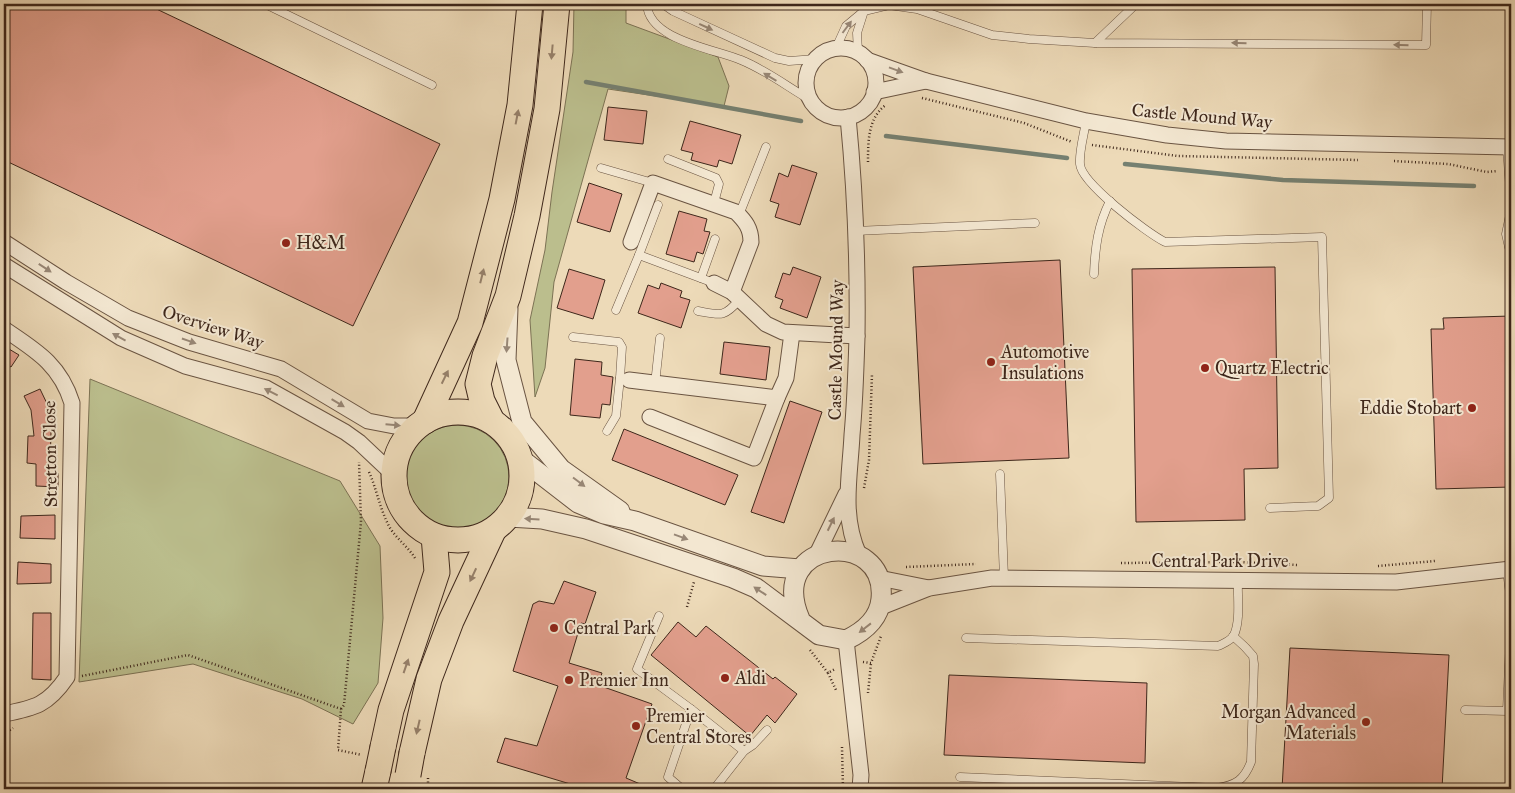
<svg xmlns="http://www.w3.org/2000/svg" width="1515" height="793" viewBox="0 0 1515 793" font-family="'IM FELL Great Primer',serif">
	<style>
		.green { fill: #bbbe8d; stroke: #7c7254 }
		.lines { fill: none; stroke-linecap: round; stroke-linejoin: round }
		.stream { stroke: #758071; stroke-width: 4.5 }
		.building { fill: #e29f8d; stroke: #3e271b }
		.service-casing { stroke: #6a5442; stroke-width: 9 }
		.minor-casing { stroke: #6a5442; stroke-width: 17 }
		.tertiary-casing { stroke: #6a5442; stroke-width: 21 }
		.trunk-casing { stroke: #3e271b; stroke-width: 27 }
		.path { stroke: #3e271b; stroke-width: 2.5; stroke-dasharray: 1 2.5; stroke-linecap: butt }
		.service { stroke: #f3e7d1; stroke-width: 8 }
		.minor { stroke: #f3e7d1; stroke-width: 15 }
		.tertiary { stroke: #f3e7d1; stroke-width: 19 }
		.trunk { stroke: #eddab8; stroke-width: 25 }
		.trunk-bridge-casing { stroke: #3e271b; stroke-width: 27; stroke-linecap: butt }
		.trunk-bridge { stroke: #eddab8; stroke-width: 25 }
		.oneway { fill: #988776 }
		.oneway2 { fill: #96806a }
		.poi-dot { fill: #8f2418; stroke: #f3e7d1; stroke-width: 2 }
		.labels { text-anchor: middle; stroke-width: 4; stroke-linejoin: round; paint-order: stroke }
		.street-label { font-size: 18px; fill: #3e271b; stroke: #f3e7d1 }
		.poi-label { font-size: 18px; fill: #3e271b; stroke: #f3e7d1; text-anchor: start }
	</style>
	<rect width="100%" height="100%" fill="#eddab8"/>
	<filter id="stains"><feTurbulence type="fractalNoise" baseFrequency=".004" numOctaves="4"/><feColorMatrix values="0 0 0 0 .2 0 0 0 0 .09 0 0 0 0 .02 0 0 0 .5 -.17"/></filter>
	<radialGradient id="worn" r=".72"><stop offset=".6" stop-color="#630" stop-opacity="0"/><stop offset="1" stop-color="#630" stop-opacity=".3"/></radialGradient>
	<!-- green -->
	<g class="green">
		<polygon points="574,4 626,4 626,23 718,57 729,86 724,106 608,89 554,282 545,368 535,397 530,320 545,250 552,192 573,52"/>
		<polygon points="90,379 340,481 380,546 383,618 378,683 353,724 302,699 193,664 79,682"/>
		<circle cx="457" cy="477" r="52"/>
	</g>
	<g class="lines">
		<!-- stream -->
		<g class="stream">
			<polyline points="586,82 801,121"/>
			<polyline points="886,136 1067,158"/>
			<polyline points="1125,164 1283,180 1474,186"/>
		</g>
	</g>
	<!-- building -->
	<g class="building">
		<polygon points="4,4 146,4 440,144 353,326 4,160"/>
		<polygon points="608,107 647,111 643,144 604,140"/>
		<polygon points="690,121 741,135 732,164 719,160 717,167 691,160 693,153 681,150"/>
		<polygon points="792,165 817,173 800,225 775,217 779,204 770,201 779,173 788,177"/>
		<polygon points="589,183 622,194 610,232 577,222"/>
		<polygon points="679,211 707,219 704,231 710,232 703,254 697,252 694,262 666,254"/>
		<polygon points="1060,260 1069,458 923,464 913,267"/>
		<polygon points="793,267 821,277 807,318 780,308 783,300 775,297 783,273 790,275"/>
		<polygon points="1275,267 1278,468 1244,469 1245,520 1136,522 1132,269"/>
		<polygon points="569,269 605,280 593,319 557,308"/>
		<polygon points="661,283 682,291 680,297 690,300 681,328 638,313 648,285 659,289"/>
		<polygon points="1511,316 1511,487 1436,489 1431,329 1444,329 1443,318"/>
		<polygon points="724,342 770,347 766,380 720,374"/>
		<polygon points="4,346 19,355 11,367 4,363"/>
		<polygon points="575,359 602,362 601,375 613,377 610,405 602,404 600,418 570,415"/>
		<polygon points="40,389 52,414 53,430 51,431 50,473 58,473 58,487 36,486 36,464 27,463 28,436 34,436 31,410 24,396"/>
		<polygon points="790,401 822,412 784,523 751,512"/>
		<polygon points="624,429 738,475 725,505 612,460"/>
		<polygon points="55,515 55,539 20,538 21,516"/>
		<polygon points="18,562 51,564 51,583 17,584"/>
		<polygon points="564,581 596,592 585,624 581,623 569,663 602,673 598,685 652,704 626,778 652,789 587,789 497,762 505,738 537,746 558,686 513,671 533,604 539,601 554,604"/>
		<polygon points="33,613 51,613 51,680 32,679"/>
		<polygon points="678,622 696,637 706,626 773,679 775,677 797,694 775,723 767,715 750,736 651,655"/>
		<polygon points="1290,648 1449,655 1442,789 1282,789"/>
		<polygon points="949,675 1147,683 1145,763 944,755"/>
	</g>
	<g class="lines">
		<defs>
			<g id="service">
				<polyline points="265,4 432,85"/>
				<path d="M647 4C648 40 715 49 741 60 766 70 789 88 812 101"/>
				<polyline points="663,4 673,11 775,58 789,61 816,59"/>
				<polyline points="1095,43 1136,4"/>
				<polyline points="836,48 846,26 864,11 889,5 917,9 992,35 1029,39 1095,43 1426,45 1427,4"/>
				<polyline points="858,52 857,33 864,11"/>
				<path d="M1086 121C1084 135 1079 151 1080 164 1081 183 1147 233 1165 242L1322 237 1329 498 1318 506 1270 508"/>
				<polyline points="1507,147 1511,203"/>
				<polyline points="668,159 716,178 719,184 714,203"/>
				<polyline points="601,168 653,183"/>
				<polyline points="1511,210 1506,234 1511,256"/>
				<polyline points="739,215 766,147"/>
				<polyline points="855,231 1035,223"/>
				<polyline points="639,255 658,205"/>
				<path d="M1094 274C1095 247 1098 225 1110 201"/>
				<polyline points="701,278 715,239"/>
				<polyline points="616,310 639,255 714,283"/>
				<path d="M698 311C720 315 724 318 739 300"/>
				<polyline points="573,337 619,342 622,347 620,378 629,380"/>
				<polyline points="655,384 660,338"/>
				<polyline points="607,431 616,416 620,378"/>
				<polyline points="1000,474 1004,578"/>
				<polyline points="1507,570 1511,603"/>
				<polyline points="659,616 637,669 691,709 744,751 714,789"/>
				<path d="M966 638 1218 646C1224 643 1231 641 1234 635 1241 620 1237 595 1238 579"/>
				<polyline points="1465,710 1507,711 1511,620"/>
				<polyline points="744,751 753,745 767,730"/>
				<path d="M960 777 1217 788C1236 785 1244 780 1251 762L1254 664 1253 656 1245 647 1233 636"/>
				<polyline points="682,789 668,777 691,709"/>
			</g>
			<g id="minor">
				<circle cx="841" cy="83" r="35"/>
				<polyline points="867,60 926,81 1086,121 1167,135 1226,141 1511,147"/>
				<polyline points="874,92 926,81"/>
				<path d="M848 117C855 189 858 264 857 337 856 369 855 403 852 435 850 477 841 515 859 555"/>
				<polyline points="4,242 66,282 128,318 189,342 281,369 368,421 394,426 417,426"/>
				<path d="M631 242 653 183 736 212C745 221 751 228 751 242L732 292"/>
				<polyline points="4,265 121,338 185,366 266,388 345,432 359,442 394,475"/>
				<polyline points="714,283 732,292 766,324 783,332 857,336"/>
				<path d="M4 329C35 350 60 364 72 403L67 677C48 705 35 708 4 714"/>
				<polyline points="629,380 777,398 786,378 792,333"/>
				<polyline points="650,417 754,458 777,398"/>
				<polyline points="817,554 846,494"/>
				<polyline points="879,578 929,588"/>
				<polyline points="881,607 929,588 992,578 1396,582 1511,569"/>
				<polyline points="846,640 861,775 860,789"/>
			</g>
			<g id="tertiary">
				<polyline points="508,308 506,360 522,422 561,469 620,511"/>
				<polyline points="521,459 578,503 604,514 635,521 763,566 800,569"/>
				<path d="M508 517 542 519 586 529 733 578 756 588 819 635 846 640C863 632 879 620 881 599 888 527 765 538 800 619"/>
			</g>
			<g id="trunk">
				<circle cx="458" cy="476" r="64"/>
				<polyline points="425,421 470,323 502,199 520,105 530,4"/>
				<polyline points="492,421 482,401 478,384 485,356 508,296 527,216 547,109 557,4"/>
				<polyline points="383,747 391,710 437,572 434,536"/>
				<polyline points="412,753 429,679 451,621 493,531"/>
				<polyline points="374,789 378,771"/>
			</g>
		</defs>
		<!-- service casing -->
		<use href="#service" class="service-casing"/>
		<!-- minor casing -->
		<use href="#minor" class="minor-casing"/>
		<!-- tertiary casing -->
		<use href="#tertiary" class="tertiary-casing"/>
		<!-- trunk casing -->
		<use href="#trunk" class="trunk-casing"/>
		<!-- path -->
		<g class="path">
			<polyline points="922,98 1024,123 1072,142"/>
			<polyline points="1092,145 1178,156 1358,160"/>
			<polyline points="1394,161 1448,164 1487,172 1497,171"/>
			<path d="M868 162C868 142 868 117 886 105"/>
			<path d="M369 472C377 490 380 510 390 528 397 539 408 547 415 558"/>
			<polyline points="864,488 869,460 872,374"/>
			<polyline points="1121,563 1238,562 1298,565"/>
			<polyline points="1378,566 1435,561"/>
			<polyline points="906,567 976,564"/>
			<polyline points="687,607 694,582"/>
			<polyline points="810,650 828,673 835,669"/>
			<polyline points="863,662 871,663 881,636"/>
			<polyline points="828,673 836,690"/>
			<polyline points="82,676 188,655 341,709 338,750 362,755"/>
			<polyline points="868,693 871,663"/>
			<polyline points="341,709 344,705 361,522 359,462"/>
			<polyline points="4,734 13,728"/>
			<polyline points="842,747 843,789"/>
			<polyline points="428,778 428,789"/>
		</g>
		<!-- service -->
		<use href="#service" class="service"/>
		<!-- minor -->
		<use href="#minor" class="minor"/>
		<!-- tertiary -->
		<use href="#tertiary" class="tertiary"/>
		<!-- trunk -->
		<use href="#trunk" class="trunk"/>
		<defs>
			<g id="trunk-bridge">
				<polyline points="378,771 383,747"/>
				<polyline points="408,775 412,753"/>
			</g>
		</defs>
		<!-- trunk-bridge casing -->
		<use href="#trunk-bridge" class="trunk-bridge-casing"/>
		<!-- trunk-bridge -->
		<use href="#trunk-bridge" class="trunk-bridge"/>
	</g>
	<!-- one-way arrows -->
	<defs><path id="oneway-solid" d="M-6-.8H1V-3.2L6.5 0L1 3.2V.8H-6Z" transform="scale(1.25)"/></defs>
	<g class="oneway">
		<use href="#oneway-solid" transform="translate(706 27) rotate(25)"/>
		<use href="#oneway-solid" transform="translate(847 27) rotate(-53)"/>
		<use href="#oneway-solid" transform="translate(1239 43) rotate(-179)"/>
		<use href="#oneway-solid" transform="translate(1401 45) rotate(-179)"/>
		<use href="#oneway-solid" transform="translate(896 70) rotate(20)"/>
		<use href="#oneway-solid" transform="translate(770 77) rotate(-149)"/>
		<use href="#oneway-solid" transform="translate(45 268) rotate(33)"/>
		<use href="#oneway-solid" transform="translate(119 337) rotate(-151)"/>
		<use href="#oneway-solid" transform="translate(189 341) rotate(19)"/>
		<use href="#oneway-solid" transform="translate(507 345) rotate(94)"/>
		<use href="#oneway-solid" transform="translate(271 392) rotate(-153)"/>
		<use href="#oneway-solid" transform="translate(338 403) rotate(31)"/>
		<use href="#oneway-solid" transform="translate(393 425) rotate(5)"/>
		<use href="#oneway-solid" transform="translate(579 482) rotate(37)"/>
		<use href="#oneway-solid" transform="translate(532 519) rotate(-177)"/>
		<use href="#oneway-solid" transform="translate(831 524) rotate(-64)"/>
		<use href="#oneway-solid" transform="translate(681 537) rotate(20)"/>
		<use href="#oneway-solid" transform="translate(760 591) rotate(-147)"/>
		<use href="#oneway-solid" transform="translate(865 628) rotate(142)"/>
	</g>
	<g class="oneway2">
		<use href="#oneway-solid" transform="translate(552 52) rotate(95)"/>
		<use href="#oneway-solid" transform="translate(517 117) rotate(-79)"/>
		<use href="#oneway-solid" transform="translate(482 276) rotate(-76)"/>
		<use href="#oneway-solid" transform="translate(445 377) rotate(-64)"/>
		<use href="#oneway-solid" transform="translate(473 575) rotate(115)"/>
		<use href="#oneway-solid" transform="translate(406 666) rotate(-71)"/>
		<use href="#oneway-solid" transform="translate(418 727) rotate(103)"/>
	</g>
	<!-- markers -->
	<g class="poi-dot">
		<circle cx="286" cy="243" r="5"/>
		<circle cx="991" cy="362" r="5"/>
		<circle cx="1205" cy="368" r="5"/>
		<circle cx="1472" cy="408" r="5"/>
		<circle cx="554" cy="628" r="5"/>
		<circle cx="725" cy="678" r="5"/>
		<circle cx="569" cy="680" r="5"/>
		<circle cx="1366" cy="722" r="5"/>
		<circle cx="636" cy="726" r="5"/>
	</g>
	<g class="labels">
		<!-- street labels -->
		<g class="street-label">
			<text transform="translate(1202 116) rotate(5)" y="6">Castle Mound Way</text>
			<text transform="translate(213 327) rotate(18)" y="6">Overview Way</text>
			<text transform="translate(836 350) rotate(-89)" y="6">Castle Mound Way</text>
			<text transform="translate(50 454) rotate(-91)" y="6">Stretton Close</text>
			<text x="1220" y="567">Central Park Drive</text>
		</g>
		<!-- poi labels -->
		<g class="poi-label">
			<text x="296" y="249">H&amp;M</text>
			<text x="1001" y="358">Automotive<tspan x="1001" dy="21">Insulations</tspan></text>
			<text x="1215" y="374">Quartz Electric</text>
			<text x="1462" y="414" text-anchor="end">Eddie Stobart</text>
			<text x="564" y="634">Central Park</text>
			<text x="735" y="684">Aldi</text>
			<text x="579" y="686">Premier Inn</text>
			<text x="1356" y="718" text-anchor="end">Morgan Advanced<tspan x="1356" dy="21">Materials</tspan></text>
			<text x="646" y="722">Premier<tspan x="646" dy="21">Central Stores</tspan></text>
		</g>
	</g>
	<!-- margin -->
	<rect width="1515" height="793" fill="none" stroke="#eddab8" stroke-width="20"/>
	<rect x="5" y="5" width="1505" height="783" fill="none" stroke="#3e271b" stroke-width="2.5"/>
	<rect x="10" y="10" width="1495" height="773" fill="none" stroke="#3e271b"/>
	<rect width="100%" height="100%" filter="url(#stains)"/>
	<rect width="100%" height="100%" fill="url(#worn)"/>
</svg>
